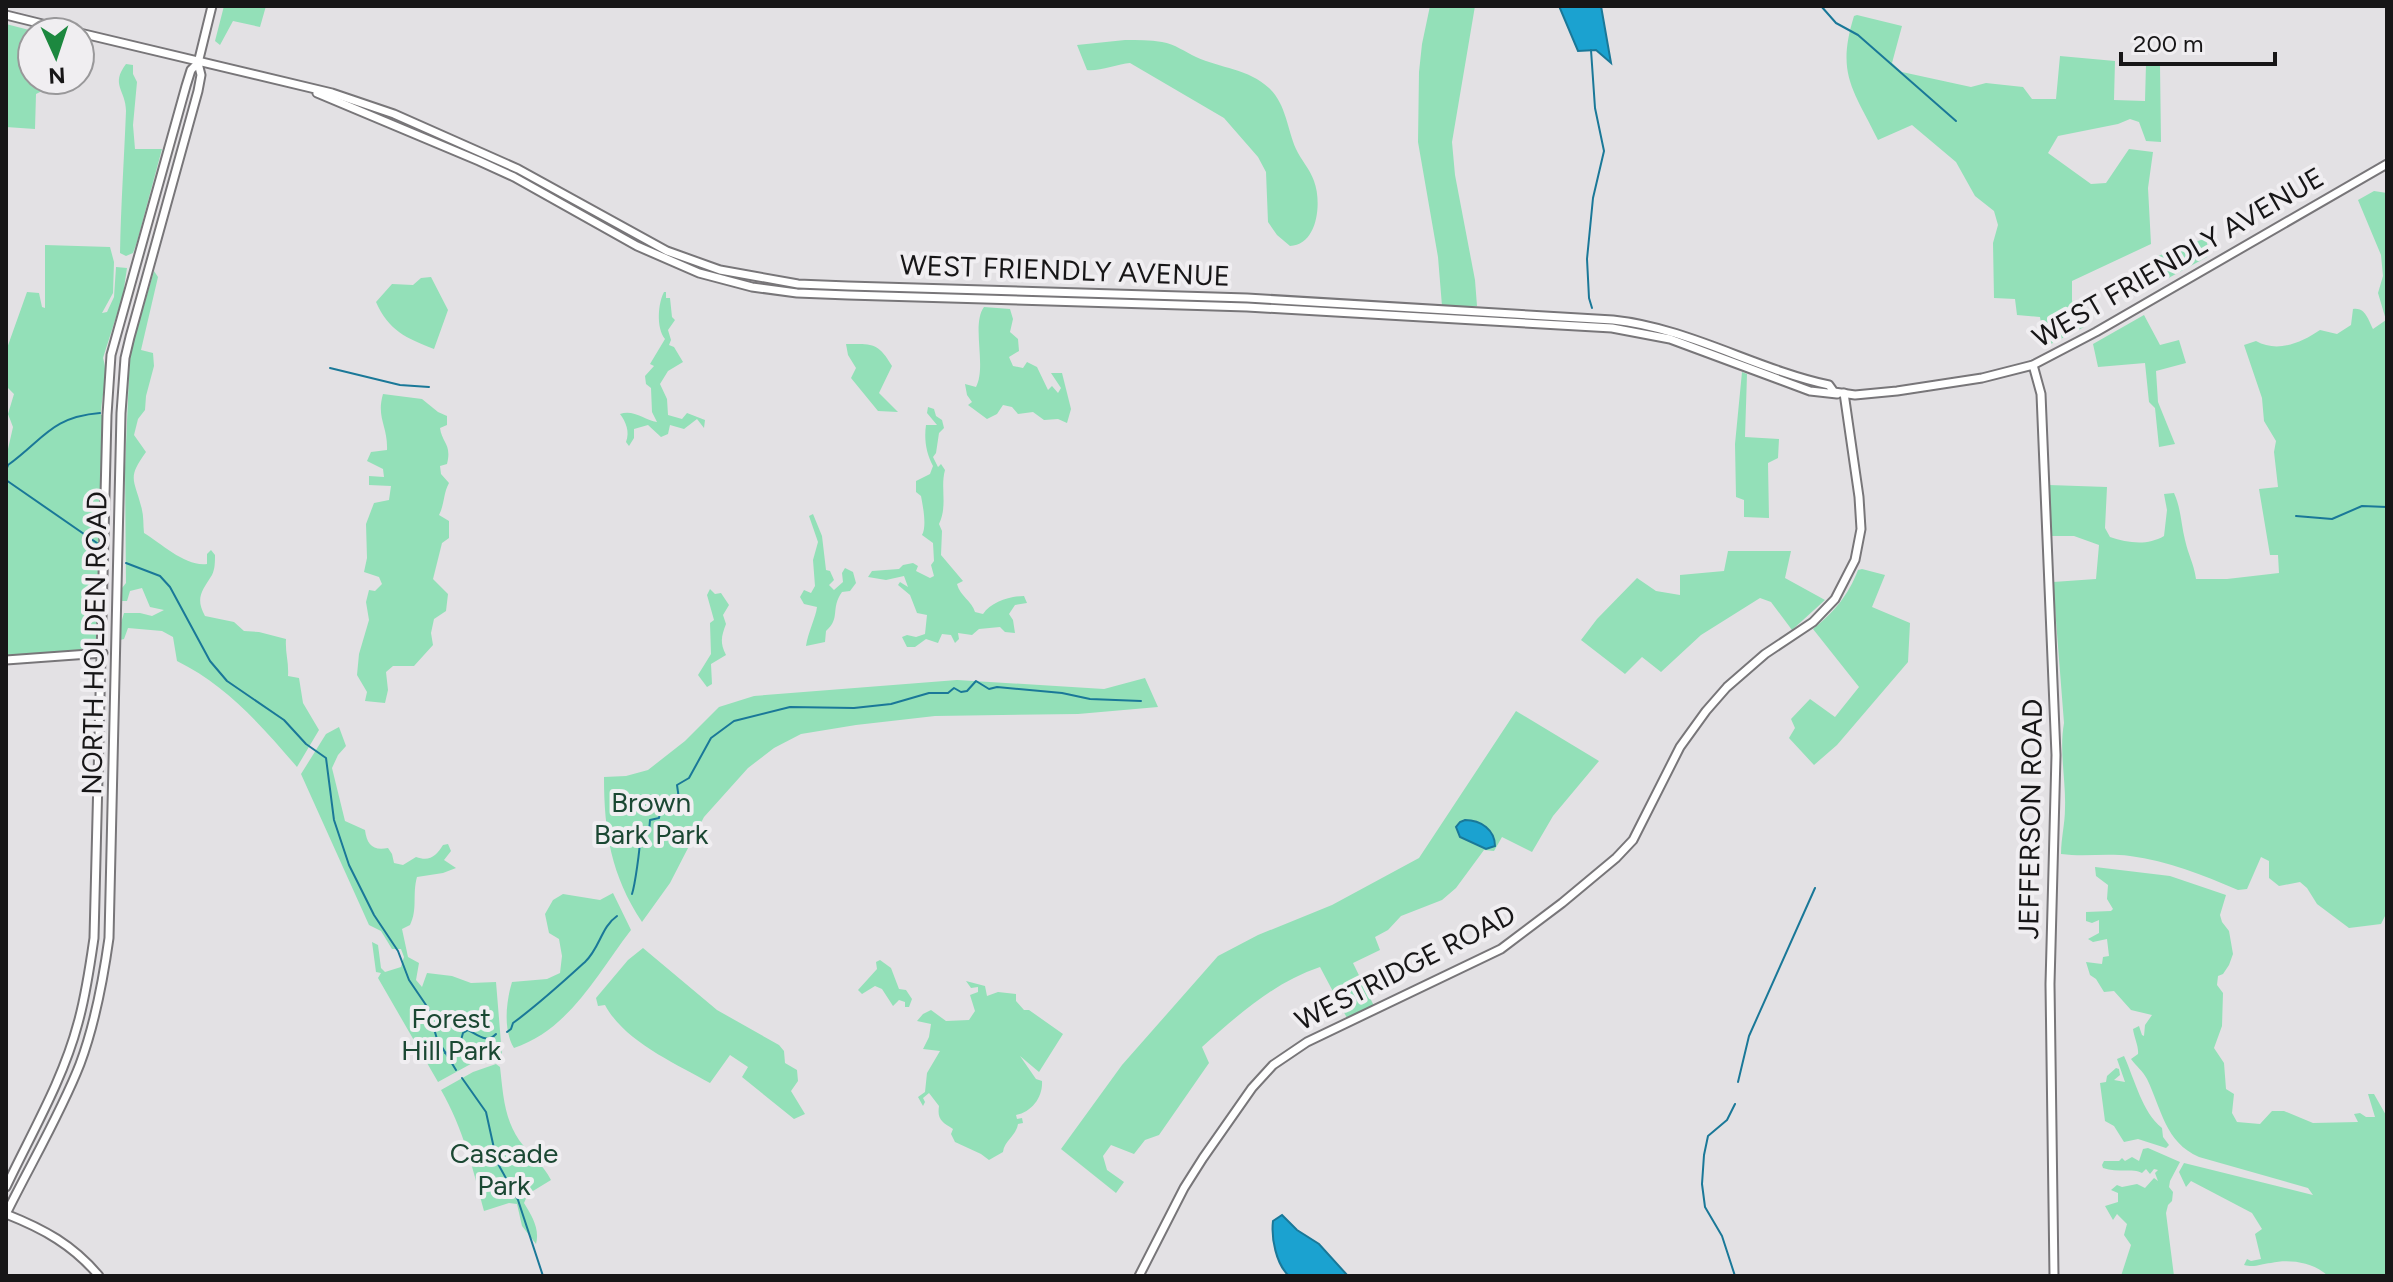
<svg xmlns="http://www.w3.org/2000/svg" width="2393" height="1282" viewBox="0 0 2393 1282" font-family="Figtree,sans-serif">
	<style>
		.green { fill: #93e0b8 }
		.water { fill: #1ba2d0; stroke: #1a7898; stroke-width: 2 }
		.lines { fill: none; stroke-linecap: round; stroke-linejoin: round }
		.stream { stroke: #1a7898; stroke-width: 2 }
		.tertiary-casing { stroke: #787679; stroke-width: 11 }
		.secondary-casing { stroke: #787679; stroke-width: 11 }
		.tertiary { stroke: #fff; stroke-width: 7 }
		.secondary { stroke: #fff; stroke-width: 7 }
		.labels { text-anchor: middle; stroke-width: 8; stroke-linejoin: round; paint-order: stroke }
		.street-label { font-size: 28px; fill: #171617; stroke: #f0eef1 }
		.park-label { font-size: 28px; fill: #1b4833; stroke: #f0eef1 }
	</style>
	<rect width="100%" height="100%" fill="#e3e1e4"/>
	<!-- green -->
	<g class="green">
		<polygon points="224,6 266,6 260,27 233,21 220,45 215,41"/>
		<polygon points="1430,6 1475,6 1452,142 1455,175 1475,280 1477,306 1442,306 1438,257 1418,142 1419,72 1422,44"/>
		<path d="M1857 15 1902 26 1892 63 1902 72 1971 87 1986 83 2023 87 2032 99H2056L2060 56 2115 61 2114 100 2145 101 2146 64 2160 65 2161 142 2146 141 2139 122 2130 119 2118 124 2058 136 2048 153 2091 184 2106 183 2129 149 2153 152 2148 188 2151 244 2072 281V301L2086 326 2045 347 2040 317 2017 315 2015 299 1994 298 1993 243 1998 225 1994 211 1975 196 1956 162 1912 125 1878 140C1853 89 1836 74 1854 16Z"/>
		<polygon points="6,24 37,32 32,32 32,80 43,80 42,91 36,94 35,129 6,127"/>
		<path d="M1125 40C1138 40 1150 40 1162 42 1175 44 1185 52 1196 57 1220 68 1249 69 1269 88 1286 104 1287 128 1296 149 1301 160 1310 169 1314 181 1322 202 1318 245 1290 246L1277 235 1268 222 1266 172 1258 157 1224 118 1130 63C1118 64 1097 72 1087 70L1077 45Z"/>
		<path d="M126 64 133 65V74L137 82 133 125 135 149H162L137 242 133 253 126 256 120 253C121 203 124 161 126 111 126 90 110 85 126 64Z"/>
		<path d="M2374 191 2387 193V912L2381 924 2349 928 2317 904 2307 888 2300 882 2279 886 2269 878V861L2261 857 2247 889 2238 890C2203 875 2168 861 2130 856 2107 853 2084 857 2061 854 2061 838 2065 824 2065 808 2066 780 2059 752 2064 723L2053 582 2096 579 2099 545 2074 536H2051L2049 485 2107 487 2105 528 2110 537C2128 543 2147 546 2164 536L2167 510 2164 494 2174 493C2181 508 2181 524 2185 540 2188 554 2194 564 2196 579H2227L2279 573 2278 555H2270L2259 489 2278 487 2274 452 2276 441 2264 421 2262 398 2244 345 2256 341C2277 353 2301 343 2320 330L2337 334 2351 325 2353 309C2365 307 2368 319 2373 329L2386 320 2378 293 2383 276 2381 255 2358 200Z"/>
		<polygon points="2206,238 2209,253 2207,257 2163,281 2158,256"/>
		<path d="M45 245 110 247 114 262 113 293 102 313 107 312 114 297 116 267 127 268 123 295 103 358C109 376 101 396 101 415H104L98 645 89 652 6 656V458L13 427 8 414 14 394 8 388 6 351 27 292 39 293 42 307 45 308Z"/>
		<path d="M154 271 158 277 141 350 153 353 154 366 146 396 145 410 138 419 134 435 146 452C127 478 134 479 141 506 144 515 143 524 144 533 162 544 186 567 207 564V554L211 550 215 555C215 562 215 569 212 575 202 591 195 598 205 616L234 622 244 631 259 632 286 639C285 653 289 662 288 676L299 678 303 703 319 730 297 767C262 726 226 685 177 661L173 637 162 631 128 628 124 639 120 640V626L124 613H140L152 616 164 610 150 607 142 588 130 591 127 601H122V588L126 583 125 468 130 353Z"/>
		<path d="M431 277 448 310 434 349C406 338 389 331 376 302L392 284 413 285 421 278Z"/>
		<path d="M664 292H666V298H670L672 317 675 320 668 330 671 340 669 345 674 347 683 362 668 371 660 384 667 399 668 415 682 419 687 413 705 420 704 428 697 419 684 429 670 425 668 434 661 437 648 425 634 429V438L629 446 626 442C630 432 626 422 620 414 633 409 645 420 657 422L652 412 651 388 646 384 645 376 654 366 650 364 665 339C656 328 658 303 664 292Z"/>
		<path d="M984 307 1010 309 1013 319 1010 332 1018 339 1019 351 1009 357 1013 366 1023 368 1027 362 1037 367 1048 390 1052 386 1058 393 1061 388 1051 373H1062L1071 409 1067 423 1058 419 1044 420 1033 412 1018 414 1012 407 1003 405 997 414 987 419 968 405 972 402 967 395 965 384 976 387C987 366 971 325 984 307Z"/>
		<polygon points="2144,315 2160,345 2179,340 2186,363 2156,371 2158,402 2175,444 2159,447 2155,408 2149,402 2145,363 2098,367 2093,344"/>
		<path d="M846 344C872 344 878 342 892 366L879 393 898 412 878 411 851 378 856 368 848 355Z"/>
		<polygon points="1742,372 1747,374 1745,437 1779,439 1778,458 1768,463 1769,518 1744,517 1744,500 1736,497 1735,444"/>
		<path d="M383 394 422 399 438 412 447 416V425L440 428C442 443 452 444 447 464L440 466 441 474 449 483C443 494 445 503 439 515L449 521V538L442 543 433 579 448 594 446 611 434 619 431 633 433 645 414 666H393L386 672 388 690 385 703 365 701 367 692 357 675 359 654 369 620 366 602 369 590 375 591 382 584 379 577 364 572 367 558 366 524 374 503 389 500 391 486 369 485V476L384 477 383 469 367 461 371 452 387 450C388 426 376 418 383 394Z"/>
		<path d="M928 407 934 409 936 416 942 420 944 428 939 433 936 453 933 457 938 467 941 464 945 470C940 488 948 505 939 524L942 531 941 555 963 581 957 584C960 596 972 601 975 612L983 614C991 602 1010 596 1024 596L1027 603 1015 605 1009 614 1013 620 1015 633 1005 632 1000 627 979 629 972 635 958 633 959 639 955 643 951 635 942 634 938 643 926 639 915 647H907L902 637 907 635 916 637 925 634 927 615 917 613 910 595 898 585 900 582 908 587 904 576 886 580 868 577 872 571 899 569 903 565 913 563 918 566 916 571 930 578 934 576 931 565 934 561 933 543 922 535C927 526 923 507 921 496L916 492V481L930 474 933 466C926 453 924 439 926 425H937L927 413Z"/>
		<path d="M813 514 822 536 826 570 830 571 834 580 829 585 834 590 843 582 842 573 845 568 853 572 856 583 850 591 842 592C830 609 841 618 826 631L825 642 806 646C808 632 816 617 817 607L804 604 800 597 804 590 811 593 815 586 813 560 818 542 809 516Z"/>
		<polygon points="1728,551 1791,551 1785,578 1825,600 1792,630 1771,602 1760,598 1701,635 1661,672 1642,657 1625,674 1581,640 1597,619 1637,578 1656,591 1680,595 1680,575 1724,571"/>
		<path d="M1862 569 1885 575 1872 607 1910 623 1908 662 1837 745 1814 765 1789 738 1795 728 1791 719 1810 699 1835 717 1859 687 1813 629C1834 612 1848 596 1858 570Z"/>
		<path d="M710 589 715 594 721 593 729 605 723 615 726 624C721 637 720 643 726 655L711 664 712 684 707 687 698 675 711 654 710 623 714 620 707 595Z"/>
		<path d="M1145 678 1158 707 1078 714 935 716 856 725 801 734 774 748 748 768 704 817 670 883 642 922C611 875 604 832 604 777L626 776 648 770 685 741 719 707 754 696 957 680 1104 689Z"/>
		<path d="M1516 711 1599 761 1553 816 1532 852 1502 837 1494 851 1484 850 1456 888 1442 900 1401 916 1388 930 1375 937 1380 950 1353 963 1374 1006 1347 1018 1320 967C1273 983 1238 1015 1202 1047L1209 1063 1159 1135 1145 1140 1134 1154 1111 1145 1103 1156 1107 1170 1124 1182 1116 1193 1061 1149 1122 1065 1218 956 1258 935 1332 905 1419 858Z"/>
		<path d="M339 727 346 746 338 755 332 768 345 821 365 830C367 845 373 851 388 848L392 854 394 863 403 865 416 857C430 862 436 856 443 845L448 844 451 851 444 860 456 868 443 873 417 877C412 895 418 909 410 925L402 929 408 957 419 963 416 980 422 987 427 973 452 976 471 983 496 982 502 1055 478 1060 438 1082 378 978 381 973 376 972 372 942 378 945 381 968 385 972 401 967 404 957 401 949H392L381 931 369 925 301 774 326 734Z"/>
		<path d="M2095 867 2170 876 2226 895 2220 915 2222 922 2229 931 2233 954 2229 965 2223 974 2218 976 2217 985 2223 993 2222 1026 2214 1048 2224 1063 2226 1089 2234 1094 2232 1113 2237 1122 2260 1124 2272 1111H2284L2313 1123 2358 1122 2354 1114 2360 1113 2366 1117H2375L2368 1094H2374L2387 1117V1276H2328C2313 1262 2289 1259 2271 1263 2260 1264 2255 1268 2244 1265L2247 1259 2251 1261 2261 1259 2255 1234 2262 1229 2252 1213 2191 1181 2186 1187 2179 1172 2184 1163 2313 1195 2308 1188 2199 1157C2165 1142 2162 1110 2147 1079 2143 1071 2136 1066 2131 1059L2138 1054C2139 1047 2134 1037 2133 1029L2139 1026 2142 1035 2144 1036 2145 1025 2152 1015 2131 1010 2114 991 2104 992 2096 979 2090 975 2086 962 2102 964 2103 957 2109 956 2107 939 2093 942 2088 939 2099 933V920L2092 923 2086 921V912L2111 911 2113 909 2107 899 2108 885 2096 876Z"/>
		<path d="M613 893 631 930C597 974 570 1029 514 1048 503 1030 506 1002 512 982L547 979 560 973 562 956 559 939 549 933 545 914 553 900 563 894 600 900Z"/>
		<path d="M643 948 717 1010 779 1045 784 1051 785 1063 797 1070 798 1081 791 1091 805 1114 794 1119 742 1077 748 1067 730 1055 710 1083C675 1063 625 1042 605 1005L598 1006 596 998 628 960Z"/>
		<polygon points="880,960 891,968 899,989 906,990 912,999 909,1007 905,1007 905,1002 899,1000 893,1006 882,989 875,986 862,994 858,990 877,969 876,962"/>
		<path d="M966 981 985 986 987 996 998 992 1016 994V1001L1024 1010H1029L1063 1034 1039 1072 1020 1056 1036 1079 1042 1081C1043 1097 1032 1112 1016 1115L1017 1119 1022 1118 1023 1123 1018 1124C1016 1136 1004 1141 1003 1152L989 1160 981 1154 955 1142 951 1134 953 1129C942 1122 937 1120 939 1106L929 1093 923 1098 925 1102 923 1106 918 1097 925 1092 927 1073 940 1051 923 1049 929 1037 931 1024 917 1021 923 1014 931 1010 946 1021 969 1020 975 1011 970 995 978 992V987L971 988Z"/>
		<path d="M2124 1056C2135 1080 2142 1112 2162 1128L2163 1137 2169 1145 2166 1148 2138 1139 2124 1142 2114 1126 2105 1121 2100 1083 2106 1082 2107 1076 2116 1068 2119 1069 2120 1075 2114 1080 2125 1082 2117 1059Z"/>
		<path d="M496 1064 500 1067C503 1093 504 1118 519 1140 529 1154 543 1164 551 1180L528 1194 524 1203C532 1216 540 1229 536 1244L522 1226 517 1204 509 1203 484 1211C473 1169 463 1128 441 1090L473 1072Z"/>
		<path d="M2148 1148 2180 1162 2170 1181 2169 1187 2173 1192 2172 1201 2168 1205 2166 1213 2174 1276H2121L2131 1245 2124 1235 2127 1224 2117 1214 2113 1220 2105 1206 2118 1202V1193L2111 1190 2117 1185 2122 1187 2137 1184 2145 1188 2154 1178 2158 1181 2155 1173 2158 1170 2154 1169 2150 1174 2146 1169 2142 1173C2133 1168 2118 1173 2103 1168L2102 1165 2104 1161H2119L2122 1158 2125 1161 2132 1157 2139 1161 2143 1149Z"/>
	</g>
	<!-- water -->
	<g class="water">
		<polygon points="1559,6 1601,6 1611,63 1596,50 1578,51"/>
		<path d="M1465 820C1481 820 1495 830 1495 846L1486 849 1460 837 1456 827 1460 822Z"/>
		<path d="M1282 1215 1297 1230 1319 1244 1348 1276H1289C1276 1264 1271 1238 1273 1221Z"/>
	</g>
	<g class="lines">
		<!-- stream -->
		<g class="stream">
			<polyline points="1821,6 1836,23 1858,35 1956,121"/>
			<polyline points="1591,50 1595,108 1604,151 1593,198 1587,259 1589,298 1592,308"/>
			<polyline points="330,368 400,385 429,387"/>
			<path d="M6 471 8 465C44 439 51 417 100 413"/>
			<polyline points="6,480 97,543"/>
			<polyline points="2296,516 2332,519 2362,506 2387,507"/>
			<polyline points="126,563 160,576 170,587 210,661 227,681 284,720 306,744 326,758 334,820 349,865 374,915 398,951 409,980 428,1008 437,1039 456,1070"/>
			<path d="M632 894C635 885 640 849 640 839L649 832 650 820 659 818 662 801 677 802 679 799 677 785 689 778 711 738 734 721 790 707 854 708 891 704 929 693H948L954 688 961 692 967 691 976 681 989 689 997 687 1062 693 1090 699 1141 701"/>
			<path d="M507 1032 511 1029 513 1023C538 1005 562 983 585 962 600 948 601 927 617 916"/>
			<path d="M445 1053 450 1052V1043L454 1040H461L463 1033 468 1030C478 1035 487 1044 496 1034"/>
			<polyline points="462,1078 486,1112 497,1162 518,1200 543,1276"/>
			<polyline points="1738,1082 1749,1036 1815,888"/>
			<polyline points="1735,1276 1722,1236 1705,1207 1702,1184 1704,1155 1708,1136 1727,1120 1735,1104"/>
		</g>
		<defs>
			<g id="tertiary">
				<polyline points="2033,365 2041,394 2056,755 2050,984 2054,1276"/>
				<polyline points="6,660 103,653"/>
				<path d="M6 1214C44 1229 73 1245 99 1276"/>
			</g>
			<g id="secondary">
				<polyline points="6,15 75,32"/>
				<path d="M80 33 332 93 394 114 518 169 667 251 720 270 798 284 848 286 1247 298 1613 320C1689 328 1755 369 1829 385L1834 392 1855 395 1897 391 1982 378 2033 365 2096 332 2387 164"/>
				<polyline points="317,93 479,161 514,177 637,246 699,273 752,287 797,293 848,295 1247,307 1612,328 1670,339 1810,391 1837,394"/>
				<path d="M6 1187C31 1134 63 1080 78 1023 86 995 90 966 94 938L107 415 111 355 186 86 191 70 198 63 212 6"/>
				<path d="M6 1214C29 1167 61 1113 80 1064 95 1024 103 981 109 938L121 413 125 358 130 337 198 91 201 75 198 63"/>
				<polyline points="1139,1276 1184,1188 1203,1158 1252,1088 1273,1065 1307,1042 1501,949 1562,903 1616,858 1633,840 1680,747 1706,711 1727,687 1765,654 1813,622 1835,599 1855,560 1861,529 1859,497 1844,393"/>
			</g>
		</defs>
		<!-- tertiary casing -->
		<use href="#tertiary" class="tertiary-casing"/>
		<!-- secondary casing -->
		<use href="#secondary" class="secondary-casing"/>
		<!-- tertiary -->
		<use href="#tertiary" class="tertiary"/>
		<!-- secondary -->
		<use href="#secondary" class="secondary"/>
	</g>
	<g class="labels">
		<!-- street labels -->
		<g class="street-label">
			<text transform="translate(2178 257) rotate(-30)" y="10">WEST FRIENDLY AVENUE</text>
			<text transform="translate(1065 270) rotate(2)" y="10">WEST FRIENDLY AVENUE</text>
			<text transform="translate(94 643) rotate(-89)" y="10">NORTH HOLDEN ROAD</text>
			<text transform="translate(2030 819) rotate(-89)" y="10">JEFFERSON ROAD</text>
			<text transform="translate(1405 967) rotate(-27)" y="10">WESTRIDGE ROAD</text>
		</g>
		<!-- park labels -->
		<g class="park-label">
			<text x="651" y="812">Brown<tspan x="651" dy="32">Bark Park</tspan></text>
			<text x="451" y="1028">Forest<tspan x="451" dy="32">Hill Park</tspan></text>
			<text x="504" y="1163">Cascade<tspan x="504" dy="32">Park</tspan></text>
		</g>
	</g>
	<!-- border -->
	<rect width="2393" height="1282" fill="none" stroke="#171617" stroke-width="16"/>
	<!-- north arrow -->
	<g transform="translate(56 56) rotate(177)"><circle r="38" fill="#f0eef1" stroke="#99989a" stroke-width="2"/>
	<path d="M0-6L14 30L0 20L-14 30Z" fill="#1c883f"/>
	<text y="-12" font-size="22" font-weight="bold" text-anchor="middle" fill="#171617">N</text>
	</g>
	<!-- scale -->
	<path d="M2121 52v12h154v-12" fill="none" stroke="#171617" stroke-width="4"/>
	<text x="2133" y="52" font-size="24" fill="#171617" stroke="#f0eef1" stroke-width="6" paint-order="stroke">200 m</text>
</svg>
